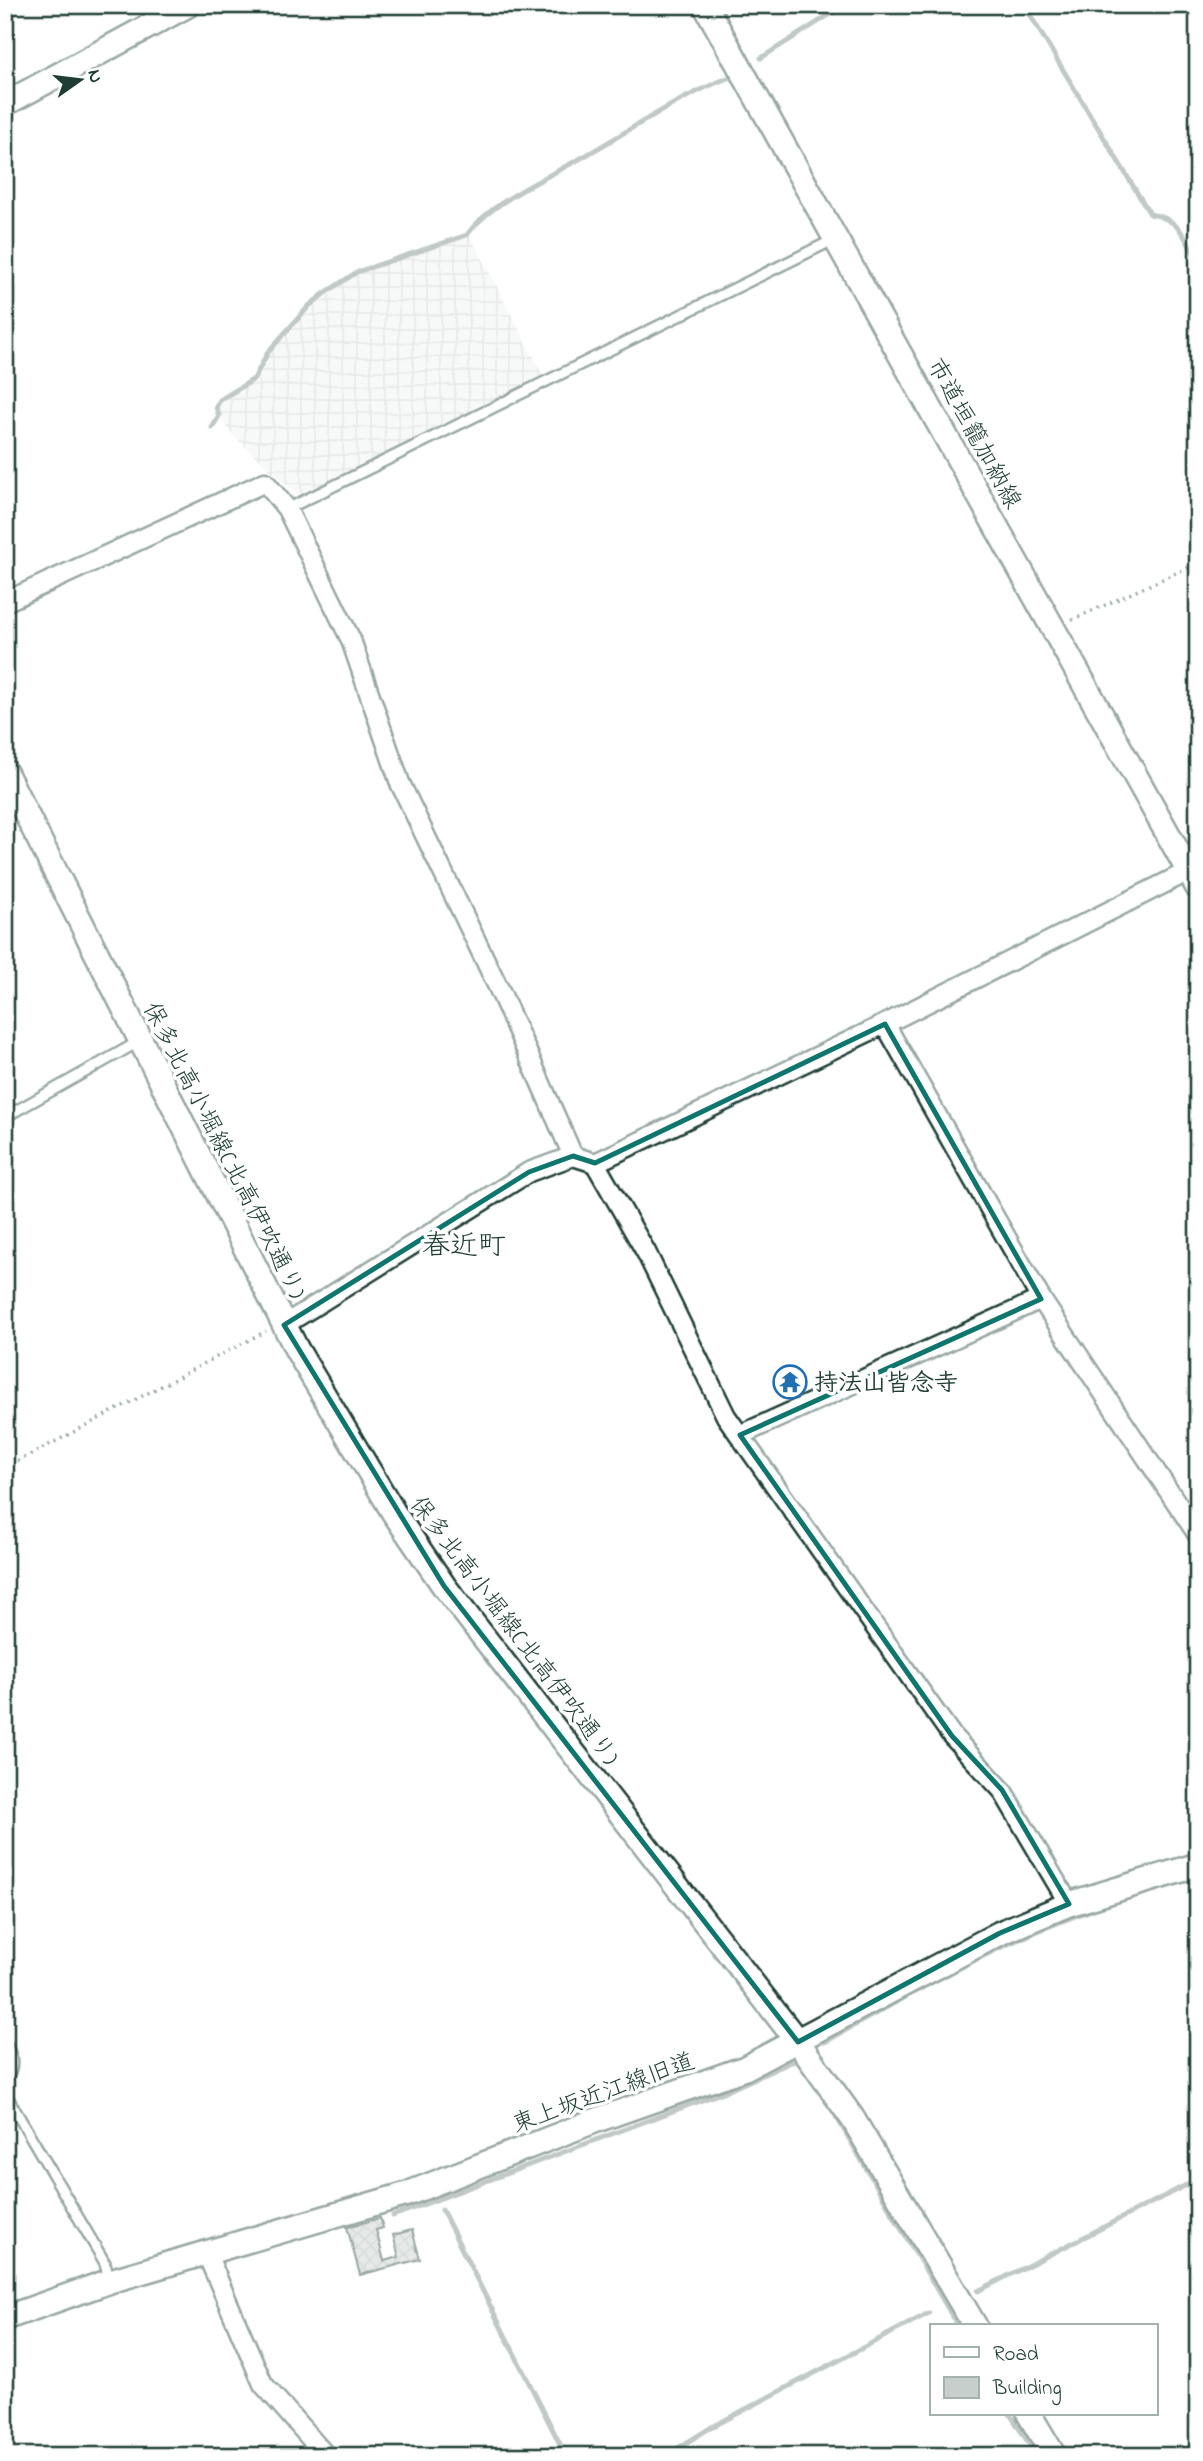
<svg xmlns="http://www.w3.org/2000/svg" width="1203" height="2461" viewBox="0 0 1203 2461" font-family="'Indie Flower','Klee One',sans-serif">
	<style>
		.industrial { fill: url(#industrial-grid) }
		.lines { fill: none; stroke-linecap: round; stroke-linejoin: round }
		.stream { stroke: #758883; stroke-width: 5 }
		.building { fill: url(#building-cross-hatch); stroke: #1f3d34; stroke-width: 2 }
		.service-casing { stroke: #1f3d34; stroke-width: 14 }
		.minor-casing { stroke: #1f3d34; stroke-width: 23 }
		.tertiary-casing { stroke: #1f3d34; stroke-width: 28 }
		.path { stroke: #1f3d34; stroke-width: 3.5; stroke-dasharray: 2 5; stroke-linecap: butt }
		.service { stroke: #fff; stroke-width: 9 }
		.minor { stroke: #fff; stroke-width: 18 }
		.tertiary { stroke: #fff; stroke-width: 23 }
		.marked { fill: none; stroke: #0f766e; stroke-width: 5; stroke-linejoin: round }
		.labels { text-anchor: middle; stroke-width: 7; stroke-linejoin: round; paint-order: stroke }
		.street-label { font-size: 24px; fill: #1f3d34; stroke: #fff }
		.poi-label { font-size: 24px; font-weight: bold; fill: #1f3d34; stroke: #fff; text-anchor: start }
		.quarter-label { font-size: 28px; fill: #1f3d34; stroke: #fff }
	</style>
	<defs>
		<pattern id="industrial-grid" width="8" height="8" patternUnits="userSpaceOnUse" patternTransform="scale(1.75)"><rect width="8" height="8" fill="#eef1f0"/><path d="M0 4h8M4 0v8" fill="none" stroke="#ccd0ce"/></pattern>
		<pattern id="building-cross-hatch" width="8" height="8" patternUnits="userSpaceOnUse" patternTransform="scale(1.75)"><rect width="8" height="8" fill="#c7cfcc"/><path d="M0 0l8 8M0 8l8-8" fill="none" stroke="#aab3b0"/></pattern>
	</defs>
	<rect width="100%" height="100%" fill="#fff"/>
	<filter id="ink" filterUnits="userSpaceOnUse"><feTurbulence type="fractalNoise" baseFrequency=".0143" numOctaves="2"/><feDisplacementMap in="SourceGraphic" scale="14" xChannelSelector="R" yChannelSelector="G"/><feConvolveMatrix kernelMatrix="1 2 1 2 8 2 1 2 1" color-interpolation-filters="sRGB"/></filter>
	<g filter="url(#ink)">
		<!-- industrial -->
		<polygon class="industrial" points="469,233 543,375 305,493 297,494 232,435 216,410 217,404 259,378 271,351 290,328 315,304 359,273"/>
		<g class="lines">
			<!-- stream -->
			<g class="stream">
				<path d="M1024 5 1150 214C1180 219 1185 237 1198 262"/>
				<polyline points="761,58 845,5"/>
				<path d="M212 428 219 416 216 407 220 400 254 379 268 352 309 306 325 293 357 272 467 235C490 202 548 177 583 157 632 129 677 98 730 77"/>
				<polyline points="1144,1893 1198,1877"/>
				<path d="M825 2042C922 1987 1017 1932 1124 1899"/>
				<polyline points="826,2099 958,2326"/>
				<polyline points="442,2210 566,2456"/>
				<polyline points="393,2216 729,2090 791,2062 800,2061 804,2064"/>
				<polyline points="978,2291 1198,2179"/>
				<polyline points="1010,2414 1037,2456"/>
				<polyline points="665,2456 710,2428 929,2313"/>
			</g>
		</g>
		<!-- building -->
		<polygon class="building" points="380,2218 383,2228 376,2230 384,2261 399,2257 393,2235 412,2230 420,2259 360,2275 347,2227"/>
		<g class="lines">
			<defs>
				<g id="service">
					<polyline points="287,509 835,239"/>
					<polyline points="5,1117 140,1041"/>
					<path d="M5 2042C13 2057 15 2067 5 2081"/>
					<polyline points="5,2093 105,2263 109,2279"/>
				</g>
				<g id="minor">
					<polyline points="5,602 265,482 287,509 351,640 400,783 500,991 573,1156 595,1163"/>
					<polyline points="885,1024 1041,1299 1198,1535"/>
					<polyline points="284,1325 529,1172 573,1156"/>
					<polyline points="740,1435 1041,1299"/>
					<polyline points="1069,1904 1002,1790 952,1736 726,1416 646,1252 595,1163 885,1024 1189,871"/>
					<polyline points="206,2252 263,2384 326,2456"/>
				</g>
				<g id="tertiary">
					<polyline points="705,5 1198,888"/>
					<polyline points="5,104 188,5"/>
					<polyline points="5,772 297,1350 394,1513 444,1586 798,2042 853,2119 975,2326"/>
					<polyline points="5,2318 110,2281 407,2194 597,2120 745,2068 1000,1933 1069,1904 1198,1865"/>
					<polyline points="1029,2414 1054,2456"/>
				</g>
			</defs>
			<!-- service casing -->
			<use href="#service" class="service-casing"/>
			<!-- minor casing -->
			<use href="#minor" class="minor-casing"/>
			<!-- tertiary casing -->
			<use href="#tertiary" class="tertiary-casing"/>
			<!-- path -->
			<g class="path">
				<polyline points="1072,620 1198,563"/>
				<polyline points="5,1468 266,1331"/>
			</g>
			<!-- service -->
			<use href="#service" class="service"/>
			<!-- minor -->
			<use href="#minor" class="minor"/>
			<!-- tertiary -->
			<use href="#tertiary" class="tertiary"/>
		</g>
	</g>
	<!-- marked area -->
	<path d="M0 0H1203V2461H0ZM885 1024 1041 1299 740 1435 952 1736 1002 1790 1069 1904 1000 1933 798 2042 444 1586 284 1325 529 1172 573 1156 595 1163Z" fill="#fff" fill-opacity=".55" fill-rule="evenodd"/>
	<path class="marked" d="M885 1024 1041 1299 740 1435 952 1736 1002 1790 1069 1904 1000 1933 798 2042 444 1586 284 1325 529 1172 573 1156 595 1163Z"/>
	<!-- icons -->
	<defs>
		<symbol id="temple-ring" viewBox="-11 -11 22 22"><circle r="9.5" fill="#fff" stroke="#1f6fb2" stroke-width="1.5"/><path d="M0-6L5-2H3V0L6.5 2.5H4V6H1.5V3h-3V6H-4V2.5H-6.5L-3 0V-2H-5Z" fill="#1f6fb2"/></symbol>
	</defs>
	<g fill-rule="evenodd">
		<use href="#temple-ring" x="771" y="1363" width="38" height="38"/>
	</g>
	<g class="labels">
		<!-- street labels -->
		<g class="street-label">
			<text transform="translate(975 433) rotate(61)" y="8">市道垣籠加納線</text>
			<text transform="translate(225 1150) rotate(63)" y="8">保多北高小堀線(北高伊吹通り)</text>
			<text transform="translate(515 1630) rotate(53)" y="8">保多北高小堀線(北高伊吹通り)</text>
			<text transform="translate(603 2092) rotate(-20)" y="8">東上坂近江線旧道</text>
		</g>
		<!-- poi labels -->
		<g class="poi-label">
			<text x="814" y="1390">持法山皆念寺</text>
		</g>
		<!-- quarter labels -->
		<g class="quarter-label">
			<text x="464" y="1254">春近町</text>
		</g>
	</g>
	<!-- margin -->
	<rect width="1203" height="2461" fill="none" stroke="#fff" stroke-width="28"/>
	<rect x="14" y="14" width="1175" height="2433" fill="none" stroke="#1f3d34" stroke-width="2.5" filter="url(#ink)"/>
	<!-- legend -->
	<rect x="930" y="2324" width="228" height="91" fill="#ffffff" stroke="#a5b1ae" stroke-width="2"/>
	<rect x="944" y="2347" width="35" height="10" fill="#ffffff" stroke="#a5b1ae" stroke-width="2"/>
	<text x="993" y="2360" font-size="21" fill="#1f3d34">Road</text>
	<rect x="944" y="2377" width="35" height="21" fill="#c7cfcc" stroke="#a5b1ae" stroke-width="2"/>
	<text x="993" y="2394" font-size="21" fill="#1f3d34">Building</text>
	<!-- north arrow -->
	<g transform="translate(80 80) rotate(76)" stroke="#ffffff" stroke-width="5" paint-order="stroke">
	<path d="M0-5L12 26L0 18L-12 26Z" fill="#1f3d34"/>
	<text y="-10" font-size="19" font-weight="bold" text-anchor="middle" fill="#1f3d34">N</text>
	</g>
</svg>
